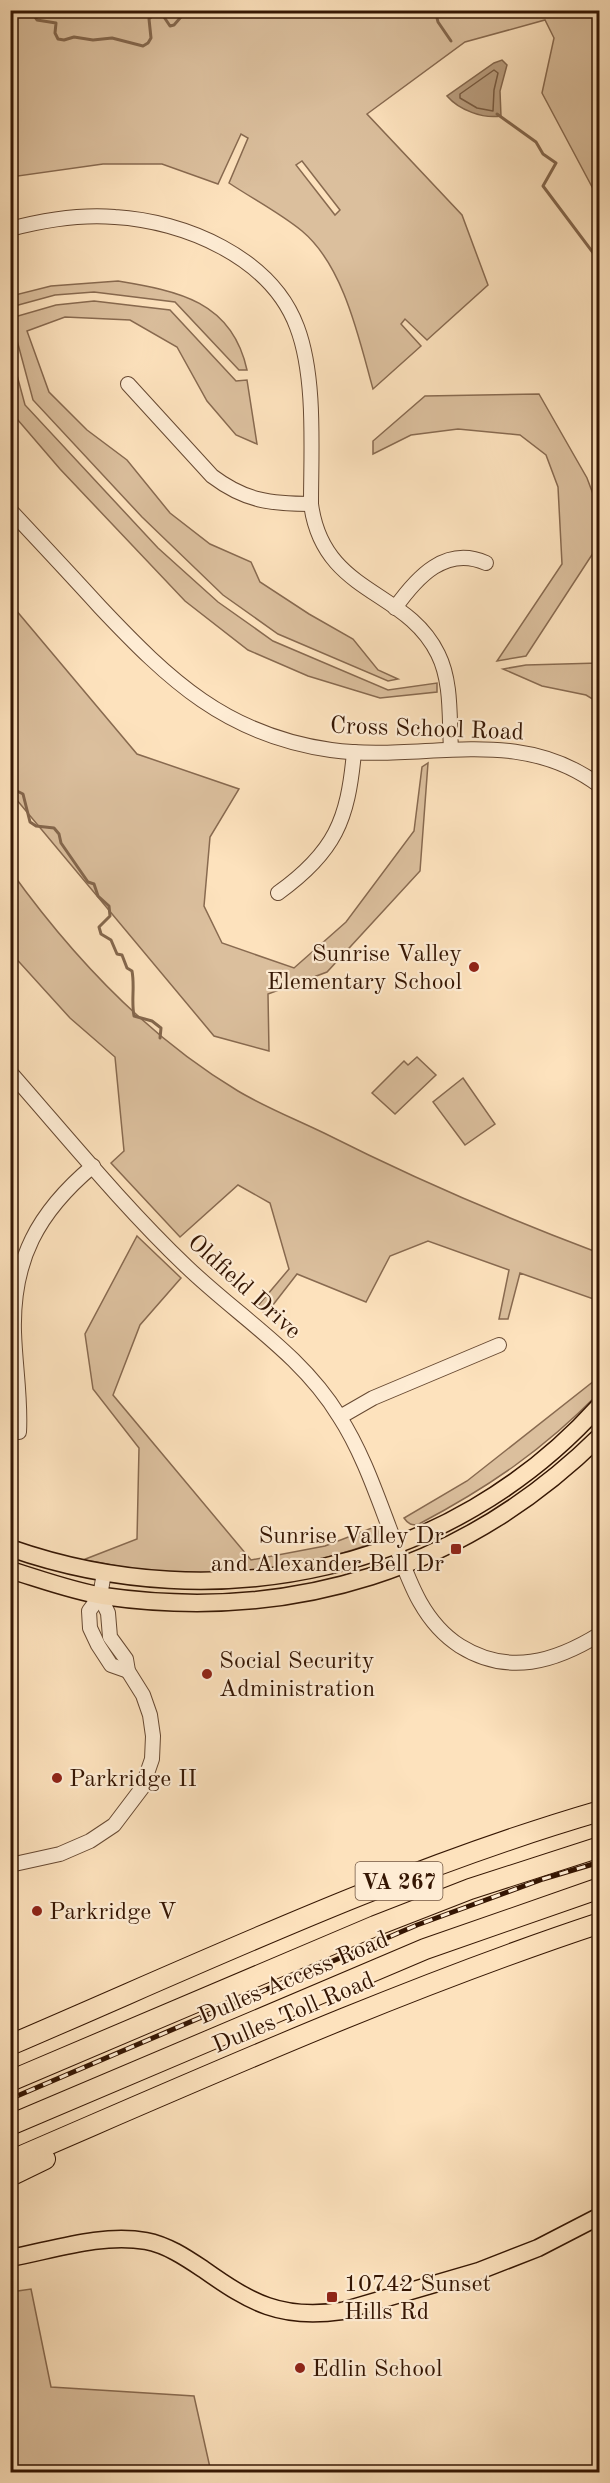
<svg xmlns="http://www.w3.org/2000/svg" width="610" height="2483" viewBox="0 0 610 2483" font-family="'Old Standard TT',serif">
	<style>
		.green { fill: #dbbf9d; stroke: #886a50; stroke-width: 1.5; fill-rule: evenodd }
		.water { fill: #b99d7e; stroke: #84674d; stroke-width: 1.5 }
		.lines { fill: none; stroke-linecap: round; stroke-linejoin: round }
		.shore { stroke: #775a40; stroke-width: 1.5 }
		.stream { stroke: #84674d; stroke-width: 3 }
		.minor-casing { stroke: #674932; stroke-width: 16 }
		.major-casing { stroke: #351603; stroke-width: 19 }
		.highway-casing { stroke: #351603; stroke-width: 22 }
		.minor { stroke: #feecd4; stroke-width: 14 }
		.major { stroke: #fde2bd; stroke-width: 16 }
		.highway { stroke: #fde2bd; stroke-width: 20 }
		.rail-casing { stroke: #351603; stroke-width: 5 }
		.rail { stroke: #feecd4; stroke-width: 3; stroke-dasharray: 9; stroke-linecap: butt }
		.poi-dot { fill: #8f2418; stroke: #feecd4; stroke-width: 2 }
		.labels { text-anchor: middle; stroke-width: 4.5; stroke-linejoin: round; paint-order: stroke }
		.shield { fill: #feecd4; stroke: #715642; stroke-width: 1.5 }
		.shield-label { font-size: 22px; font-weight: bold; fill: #351603 }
		.street-label { font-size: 24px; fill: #351603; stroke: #feecd4 }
		.poi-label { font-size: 24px; fill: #351603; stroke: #feecd4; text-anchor: start }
	</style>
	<rect width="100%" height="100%" fill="#fde2bd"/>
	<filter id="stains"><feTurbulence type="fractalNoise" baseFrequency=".00333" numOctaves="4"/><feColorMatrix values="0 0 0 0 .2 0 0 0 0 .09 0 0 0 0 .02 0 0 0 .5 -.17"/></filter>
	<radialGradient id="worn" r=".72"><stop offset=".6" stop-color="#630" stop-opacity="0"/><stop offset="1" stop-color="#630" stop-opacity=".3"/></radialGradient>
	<!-- green -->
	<g class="green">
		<path d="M11 10 599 11V200L542 93 554 38 545 20 465 42 367 114 462 215 488 285 427 340 405 319 401 324 421 346 373 389C359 339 344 266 302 231 280 213 253 199 229 183L248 138 241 134 218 184 162 164H103L11 177ZM302 161 340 210 335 215 296 165Z"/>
		<path d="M118 281C178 291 232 301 247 370H239L175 302 94 292 55 295 11 307V296L51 286Z"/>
		<polygon points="94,301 170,310 236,381 247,380 257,444 236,435 207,401 177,347 130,320 65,317 27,331 49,392 87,430 127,460 170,513 210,544 251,562 260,582 309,614 353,639 378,670 398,679 388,681 278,634 223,595 142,517 33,400 11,318 56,305"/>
		<polygon points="11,353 25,405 158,548 218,602 273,641 388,690 437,683 437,692 380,698 308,676 248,650 185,601 60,469 11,412"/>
		<polygon points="539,394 587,478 599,510 599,544 526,656 497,661 562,564 558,487 546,455 520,435 458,429 411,435 373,454 373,441 425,396"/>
		<polygon points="10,603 137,754 239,789 210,837 204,906 222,943 294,968 346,922 414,831 422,767 428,763 420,871 327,972 268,994 269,1051 214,1036 11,793"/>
		<polygon points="599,663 599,703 586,695 542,686 503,669 526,665"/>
		<path d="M10 870C71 955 148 1037 238 1091 265 1107 295 1119 324 1133 413 1178 506 1218 599 1253V1301L520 1273 508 1319H499L509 1270 428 1241 390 1256 366 1302 297 1274 266 1314 257 1307 289 1269 270 1203 238 1185 180 1237 111 1163 124 1151 115 1057 70 1018 11 953Z"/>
		<polygon points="417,1057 436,1075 395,1114 372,1093 404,1061 408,1065"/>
		<polygon points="463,1078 495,1124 465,1145 433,1102"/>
		<path d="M137 1236 181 1278 140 1325 113 1395 251 1560 325 1546 377 1526 380 1540C317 1566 237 1575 169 1573 141 1572 111 1564 83 1560L137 1539 139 1448 93 1389 85 1334Z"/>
		<path d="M599 1377V1393C543 1450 489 1487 419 1524 412 1526 408 1524 404 1518L467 1481Z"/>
		<polygon points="31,2289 51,2387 194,2396 211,2472 11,2472 11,2292"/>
	</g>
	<!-- water -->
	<path class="water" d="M502 60 507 65 500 91 501 116C483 119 459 110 447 96L494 63Z"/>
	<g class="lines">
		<!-- shore -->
		<polygon class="shore" points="494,70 498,73 494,90 493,111 477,108 460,98 460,94"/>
		<!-- stream -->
		<g class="stream">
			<polyline points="30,10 37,20 56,23 55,33 58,39 64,40 74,37 93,40 112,38 143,46 148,43 151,38 149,19 154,14 162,14 170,26 174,25 187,10"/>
			<polyline points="435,10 438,22 451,41"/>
			<polyline points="497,114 536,142 543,154 556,163 543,186 600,262"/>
			<path d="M10 754C16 765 17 777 11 788L23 794 30 822 36 826 54 828 59 834 61 843 88 882 94 884 98 896 109 906 110 916 99 927 101 934 111 940 117 954 122 955 127 968 132 971C135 987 131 1000 134 1016L152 1021 161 1028 160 1038"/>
		</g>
		<defs>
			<g id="minor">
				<path d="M10 229C44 220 79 214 115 217 184 221 271 257 297 327 316 377 311 450 311 504 323 595 406 588 438 654 452 682 449 717 451 749"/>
				<path d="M128 384 212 476C245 501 271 504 311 504"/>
				<path d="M10 510C40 542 70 574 100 607 169 680 226 735 331 750 424 763 517 723 600 786"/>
				<path d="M395 608C417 577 446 545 486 563"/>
				<path d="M278 893C335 852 348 820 354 752"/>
				<path d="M10 1072C68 1138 124 1207 187 1267 239 1317 301 1354 339 1416 361 1450 375 1490 389 1527 406 1571 418 1619 460 1646 508 1676 555 1662 600 1634"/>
				<polyline points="340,1417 373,1398 499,1345"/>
				<path d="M19 1432C21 1399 15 1366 14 1332 12 1260 38 1212 93 1166"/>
				<polyline points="104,1573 100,1596 89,1611 90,1628 98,1645 111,1665 128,1671"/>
				<polyline points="10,1865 60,1854 90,1841 114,1825 142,1788 152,1759 153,1736 150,1715 143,1695 128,1671 126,1659 110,1637 108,1613 100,1596"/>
			</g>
			<g id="major">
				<path d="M10 1548C218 1621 451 1571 600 1405"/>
				<path d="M10 1570C40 1579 72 1591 103 1596 291 1623 464 1570 600 1436"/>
				<path d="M10 2258C53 2250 102 2233 146 2241 167 2245 185 2257 203 2269 251 2303 281 2320 342 2311L479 2271 538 2248 600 2216"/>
			</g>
			<g id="highway">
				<path d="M10 2045C204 1962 397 1870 600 1811"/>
				<polyline points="10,2081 375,1926 470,1889 600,1847"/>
				<polyline points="10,2125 425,1949 600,1888"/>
				<path d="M10 2161C205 2077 398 1990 600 1923"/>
				<polyline points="10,2176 45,2159"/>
			</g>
		</defs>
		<!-- minor casing -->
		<use href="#minor" class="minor-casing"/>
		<!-- major casing -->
		<use href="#major" class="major-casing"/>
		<!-- highway casing -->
		<use href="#highway" class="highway-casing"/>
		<!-- minor -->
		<use href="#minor" class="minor"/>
		<!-- major -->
		<use href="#major" class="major"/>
		<!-- highway -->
		<use href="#highway" class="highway"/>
		<defs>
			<polyline id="rail" points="10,2099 417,1925 543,1879 600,1862"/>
		</defs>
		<!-- rail casing -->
		<use href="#rail" class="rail-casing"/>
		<!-- rail -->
		<use href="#rail" class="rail"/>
	</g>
	<!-- markers -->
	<g class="poi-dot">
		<circle cx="474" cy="967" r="6"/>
		<rect x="450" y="1543" width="12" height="12" rx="3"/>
		<circle cx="207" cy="1674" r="6"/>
		<circle cx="57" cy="1778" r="6"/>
		<circle cx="37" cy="1911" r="6"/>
		<rect x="326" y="2291" width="12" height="12" rx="3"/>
		<circle cx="300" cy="2368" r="6"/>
	</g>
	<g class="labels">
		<!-- shield labels -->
		<rect class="shield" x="355.5" y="1862" width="87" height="38" rx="4.5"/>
		<g class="shield-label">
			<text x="399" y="1889">VA 267</text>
		</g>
		<!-- street labels -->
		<g class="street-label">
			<text transform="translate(427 728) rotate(2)" y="8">Cross School Road</text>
			<text transform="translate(245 1286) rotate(42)" y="8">Oldfield Drive</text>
			<text transform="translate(293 1977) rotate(-23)" y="8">Dulles Access Road</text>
			<text transform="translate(293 2012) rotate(-23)" y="8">Dulles Toll Road</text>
		</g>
		<!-- poi labels -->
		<g class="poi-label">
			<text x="462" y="961" text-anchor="end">Sunrise Valley<tspan x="462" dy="28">Elementary School</tspan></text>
			<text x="444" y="1543" text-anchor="end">Sunrise Valley Dr<tspan x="444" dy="28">and Alexander Bell Dr</tspan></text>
			<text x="219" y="1668">Social Security<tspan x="219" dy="28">Administration</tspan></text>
			<text x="69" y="1786">Parkridge II</text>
			<text x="49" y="1919">Parkridge V</text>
			<text x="344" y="2291">10742 Sunset<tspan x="344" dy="28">Hills Rd</tspan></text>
			<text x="312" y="2376">Edlin School</text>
		</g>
	</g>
	<!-- margin -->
	<rect width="610" height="2483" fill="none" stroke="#fde2bd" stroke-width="36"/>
	<rect x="12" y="12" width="586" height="2459" fill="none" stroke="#351603" stroke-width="3"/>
	<rect x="18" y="18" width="574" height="2447" fill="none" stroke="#351603" stroke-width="1.5"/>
	<rect width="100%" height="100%" filter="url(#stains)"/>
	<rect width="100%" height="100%" fill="url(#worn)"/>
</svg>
